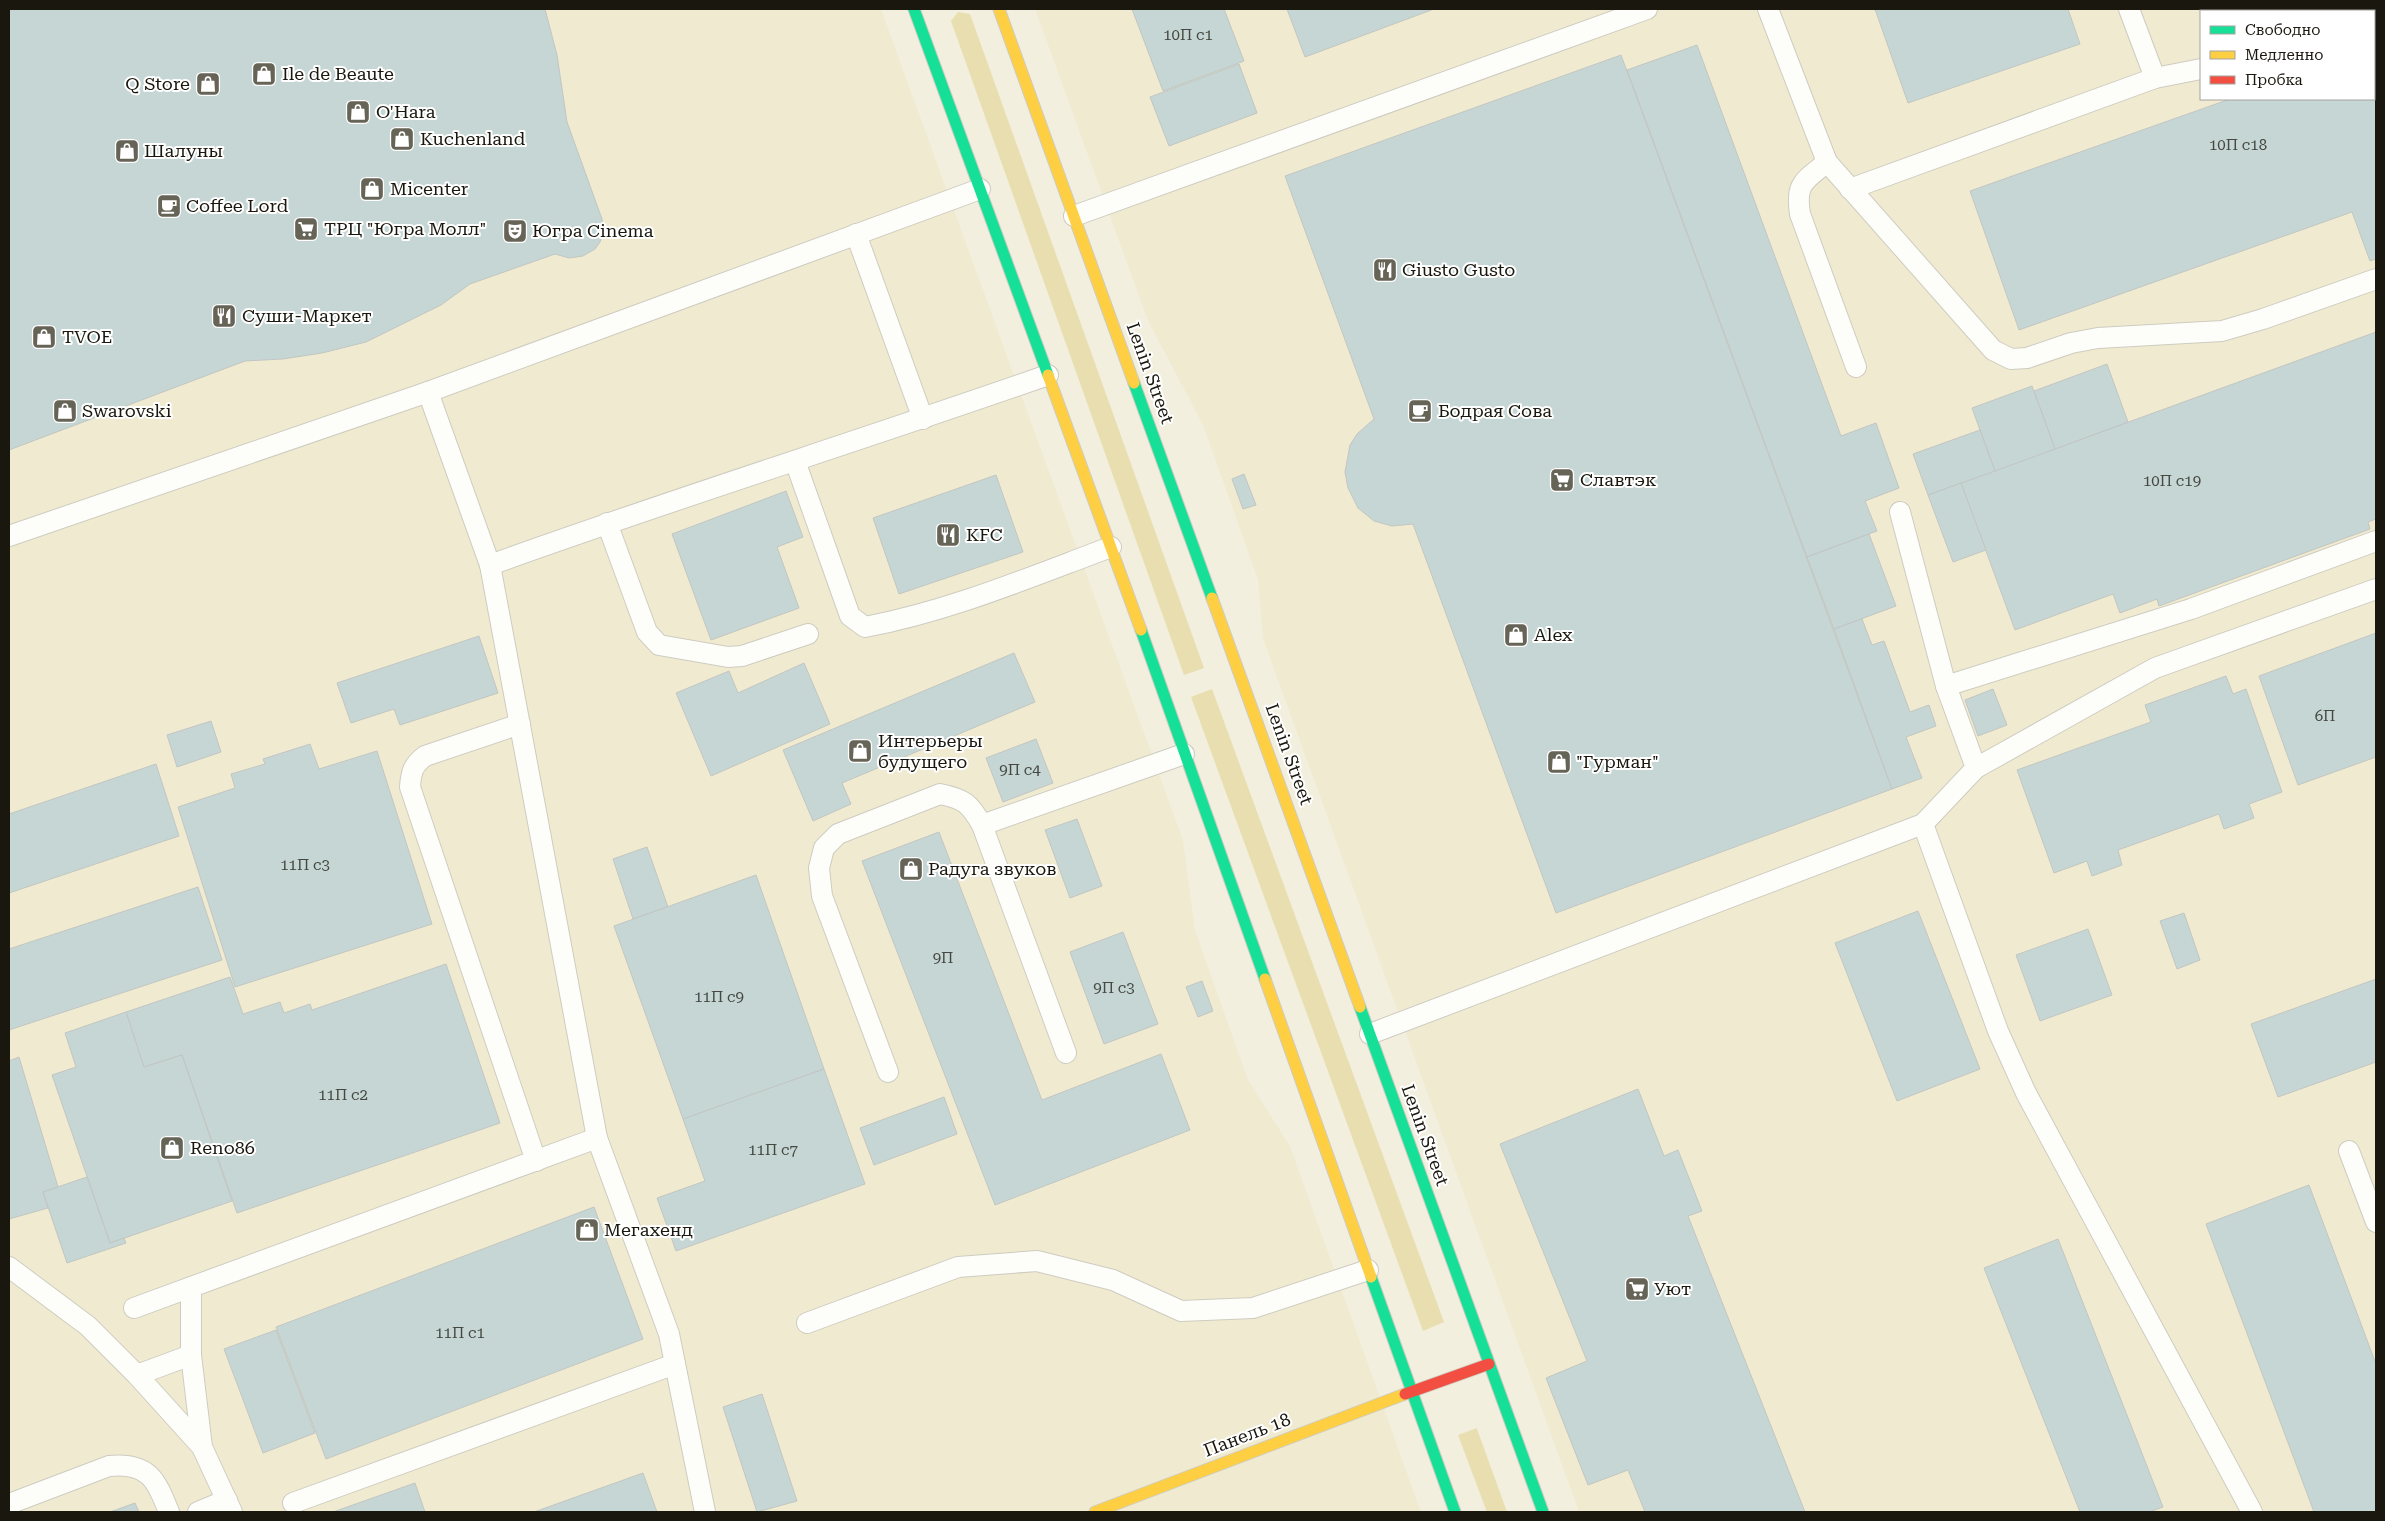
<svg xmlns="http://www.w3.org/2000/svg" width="2385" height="1521" viewBox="0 0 2385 1521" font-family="'Roboto Serif',serif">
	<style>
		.built { fill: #f0ebd0; fill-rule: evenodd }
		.green { fill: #e8deaf }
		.building { fill: #c5d6d5; stroke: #c2c6c2 }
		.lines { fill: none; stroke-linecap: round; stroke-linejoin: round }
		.lane-casing { stroke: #ceccc0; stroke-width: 22 }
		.fast-casing { stroke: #ceccc0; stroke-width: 13 }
		.slow-casing { stroke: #ceccc0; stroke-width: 13 }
		.jam-casing { stroke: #ceccc0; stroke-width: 13 }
		.lane { stroke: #fdfdfa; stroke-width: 20 }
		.fast { stroke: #16e098; stroke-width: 11 }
		.slow { stroke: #ffcf43; stroke-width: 11 }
		.jam { stroke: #f24e42; stroke-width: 11 }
		.labels { text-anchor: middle; stroke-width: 4; stroke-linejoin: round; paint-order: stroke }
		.number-label { font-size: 15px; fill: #454840 }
		.poi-label { font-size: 18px; fill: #1a180e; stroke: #fff; text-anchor: start }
		.street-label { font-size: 18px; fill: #1a180e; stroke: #fff }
	</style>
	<rect width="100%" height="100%" fill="#f2efdf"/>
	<!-- built -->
	<g class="built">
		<polygon points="9,9 881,9 1183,840 1195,930 1248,1080 1290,1146 1421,1512 9,1512"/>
		<path d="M1035 9H2376V1512H1579L1263 639 1258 580 1203 425 1148 321ZM2201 11H2374V99H2201Z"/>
	</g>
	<!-- green -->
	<g class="green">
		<polygon points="958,12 970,14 1204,668 1184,675 951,21"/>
		<polygon points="1212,689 1444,1322 1423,1331 1191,697"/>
		<polygon points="1477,1428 1477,1429 1507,1512 1487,1512 1458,1435"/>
	</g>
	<!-- building -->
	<g class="building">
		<polygon points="9,9 545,9 557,55 567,122 602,219 603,232 600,242 595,249 583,256 569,258 555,254 470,284 441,305 366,342 322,353 283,359 245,361 9,450"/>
		<polygon points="1132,9 1224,9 1244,61 1163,91"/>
		<polygon points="1287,9 1434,9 1305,57"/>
		<polygon points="1875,9 2068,9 2080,44 1908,103"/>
		<polygon points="1697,45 1841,436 1876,423 1899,488 1865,501 1877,531 1807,557 1627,70"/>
		<polygon points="2376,47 2376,259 2370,261 2352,212 2019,330 1970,191 2230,99 2374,99 2374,48"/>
		<polygon points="1621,55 1892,789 1556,913 1413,524 1392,526 1374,521 1358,508 1348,488 1345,472 1350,445 1357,434 1374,419 1285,176"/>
		<polygon points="1239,64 1257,113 1169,146 1150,97"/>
		<polygon points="2376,332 2376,519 2368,522 2370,529 2159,606 2157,599 2120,613 2113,594 2015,630 1961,483"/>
		<polygon points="2107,364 2128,422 2055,449 2034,391"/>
		<polygon points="2032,386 2055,449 1995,471 1972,408"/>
		<polygon points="1980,430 1995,471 1928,495 1913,454"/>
		<polygon points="1244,474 1256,505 1243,509 1232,479"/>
		<polygon points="996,475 1023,552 899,594 873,518"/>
		<polygon points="1961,483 1986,550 1953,562 1928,495"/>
		<polygon points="786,491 803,537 777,547 799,608 711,640 672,534"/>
		<polygon points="1869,534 1896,606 1834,629 1807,557"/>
		<polygon points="1862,619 1872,645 1884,641 1910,712 1929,705 1936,726 1906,737 1922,778 1892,789 1834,629"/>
		<polygon points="2376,633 2376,757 2298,785 2259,676"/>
		<polygon points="479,636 498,693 400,725 394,709 351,723 337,683"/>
		<polygon points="1014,653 1035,702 842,783 851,804 813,821 783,750"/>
		<polygon points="804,663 830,724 711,776 676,693 729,671 738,693"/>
		<polygon points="2226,676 2233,694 2246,689 2282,792 2249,804 2254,818 2224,829 2219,814 2118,850 2122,865 2092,876 2087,861 2054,873 2017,770 2151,722 2145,705"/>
		<polygon points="1993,689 2007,725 1978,736 1965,700"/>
		<polygon points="211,721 221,752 177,767 167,735"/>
		<polygon points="1036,739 1053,783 1003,802 986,758"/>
		<polygon points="310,744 319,769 377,751 432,924 235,987 178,807 235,788 231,774 265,764 263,759"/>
		<polygon points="156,764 179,836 9,893 9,814"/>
		<polygon points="1077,819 1102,886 1070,898 1045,830"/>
		<polygon points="939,832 1042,1100 1161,1054 1190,1130 995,1205 862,861"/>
		<polygon points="647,847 668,907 633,919 613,859"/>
		<polygon points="756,875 824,1069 683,1119 614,926"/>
		<polygon points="198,887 222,960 9,1030 9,949"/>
		<polygon points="1918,911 1980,1069 1897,1101 1835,943"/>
		<polygon points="2184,913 2200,960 2177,969 2160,921"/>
		<polygon points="2088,929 2112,995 2040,1021 2016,955"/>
		<polygon points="1123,932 1158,1024 1104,1044 1070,952"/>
		<polygon points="446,964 500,1123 237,1213 182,1055 144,1067 126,1012 230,977 243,1014 280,1002 284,1013 310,1004 312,1010"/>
		<polygon points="2376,979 2376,1062 2278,1097 2251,1024"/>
		<polygon points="1202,981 1213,1011 1198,1017 1186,987"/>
		<polygon points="126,1012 144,1067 182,1055 232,1201 110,1243 52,1075 76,1067 65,1033"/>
		<polygon points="19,1057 58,1187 43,1192 48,1208 9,1219 9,1061"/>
		<polygon points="824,1069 865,1184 676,1251 657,1198 705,1181 683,1119"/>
		<polygon points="1638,1089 1664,1156 1678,1150 1702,1211 1688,1216 1805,1512 1645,1512 1628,1470 1588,1485 1546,1378 1587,1361 1500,1144"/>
		<polygon points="944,1097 957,1134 874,1165 860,1128"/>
		<polygon points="87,1177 110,1243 124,1238 126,1243 67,1263 43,1192"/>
		<polygon points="2309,1185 2376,1364 2376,1512 2314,1512 2206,1224"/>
		<polygon points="594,1207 643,1339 326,1459 276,1327"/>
		<polygon points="2058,1239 2163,1507 2149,1512 2080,1512 1984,1268"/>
		<polygon points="276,1330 315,1433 263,1453 224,1349"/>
		<polygon points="762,1394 797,1501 757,1512 723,1407"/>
		<polygon points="643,1473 657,1512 534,1512"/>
		<polygon points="415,1483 425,1512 333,1512"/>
		<polygon points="135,1503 139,1512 110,1512"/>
	</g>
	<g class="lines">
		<defs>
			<g id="lane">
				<polyline points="1768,9 1827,162 1993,350 2011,359 2027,358 2071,343 2098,338 2222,331 2263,319 2376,279"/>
				<polyline points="2129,9 2155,78"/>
				<polyline points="2374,24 2376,23"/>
				<path d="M1827 162C1805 181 1795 182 1800 214L1856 367"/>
				<polyline points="1850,189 2155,78 2201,69"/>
				<polyline points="1074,216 1647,9"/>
				<polyline points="856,234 923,419"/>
				<polyline points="428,392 490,565 597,1138 669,1334 705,1512"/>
				<path d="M795 461 850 616 865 627C950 611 1030 577 1111 547"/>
				<polyline points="1900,512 1946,686 1976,768"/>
				<polyline points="607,523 647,632 659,645 728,657 742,656 808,634"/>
				<polyline points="9,536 428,392 980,189"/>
				<path d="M490 565C675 498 863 440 1048 375"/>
				<polyline points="1946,686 2191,609 2376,541"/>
				<path d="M520 724 425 756C413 765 411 772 410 787L536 1161"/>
				<polyline points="1923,824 1998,1031 2026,1093 2252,1512"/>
				<polyline points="1370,1034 1923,824 1976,768 2155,668 2376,589"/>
				<polyline points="1066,1053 982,825 1184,754"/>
				<path d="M888 1072 822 896 819 868 824 848 838 834 940 794C965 799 970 804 982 825"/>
				<polyline points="2349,1151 2376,1222"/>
				<polyline points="9,1267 88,1326 137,1375 202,1447 232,1512"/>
				<polyline points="191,1287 191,1355 202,1447"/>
				<polyline points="134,1308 597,1138"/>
				<polyline points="807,1323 958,1267 1037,1261 1113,1280 1181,1311 1253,1308 1368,1270"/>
				<polyline points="137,1375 191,1355"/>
				<polyline points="293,1503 675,1364"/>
				<path d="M9 1504 109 1466C149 1462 156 1480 169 1512"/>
				<polyline points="198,1512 227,1500"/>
			</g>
			<g id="fast">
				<polyline points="914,9 1048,375"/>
				<polyline points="1134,383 1212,598"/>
				<polyline points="1141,630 1265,979"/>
				<polyline points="1360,1007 1543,1512"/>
				<polyline points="1371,1277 1455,1512"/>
			</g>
			<g id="slow">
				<polyline points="999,9 1134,383"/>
				<polyline points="1048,375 1141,630"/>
				<polyline points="1212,598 1360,1007"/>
				<polyline points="1265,979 1371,1277"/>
				<polyline points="1095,1512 1405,1394"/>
			</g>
			<polyline id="jam" points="1405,1394 1489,1364"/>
		</defs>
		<!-- lane casing -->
		<use href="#lane" class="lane-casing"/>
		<!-- fast casing -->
		<use href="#fast" class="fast-casing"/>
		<!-- slow casing -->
		<use href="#slow" class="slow-casing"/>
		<!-- jam casing -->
		<use href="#jam" class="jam-casing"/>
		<!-- lane -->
		<use href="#lane" class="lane"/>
		<!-- fast -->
		<use href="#fast" class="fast"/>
		<!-- slow -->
		<use href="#slow" class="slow"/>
		<!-- jam -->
		<use href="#jam" class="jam"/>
	</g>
	<!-- icons -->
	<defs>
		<symbol id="shop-square" viewBox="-11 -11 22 22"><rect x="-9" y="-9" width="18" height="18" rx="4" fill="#666357" stroke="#fff"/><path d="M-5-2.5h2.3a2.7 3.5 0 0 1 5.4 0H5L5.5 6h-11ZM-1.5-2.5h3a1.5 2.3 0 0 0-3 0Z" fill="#fff"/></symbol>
		<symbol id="cafe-square" viewBox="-11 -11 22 22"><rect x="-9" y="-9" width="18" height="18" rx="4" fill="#666357" stroke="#fff"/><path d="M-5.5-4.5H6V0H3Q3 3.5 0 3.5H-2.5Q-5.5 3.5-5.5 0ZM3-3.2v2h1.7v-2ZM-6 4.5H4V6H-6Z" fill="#fff"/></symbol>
		<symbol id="supermarket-square" viewBox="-11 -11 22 22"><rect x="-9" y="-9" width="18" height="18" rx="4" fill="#666357" stroke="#fff"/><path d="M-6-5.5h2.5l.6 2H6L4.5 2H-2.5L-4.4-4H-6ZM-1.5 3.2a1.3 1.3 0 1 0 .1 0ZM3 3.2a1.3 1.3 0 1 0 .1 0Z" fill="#fff"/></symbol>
		<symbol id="theatre-square" viewBox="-11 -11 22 22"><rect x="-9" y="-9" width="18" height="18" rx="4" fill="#666357" stroke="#fff"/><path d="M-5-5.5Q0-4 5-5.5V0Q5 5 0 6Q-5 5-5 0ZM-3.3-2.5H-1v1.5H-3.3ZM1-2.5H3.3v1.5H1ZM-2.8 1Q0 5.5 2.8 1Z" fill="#fff"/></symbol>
		<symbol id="restaurant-square" viewBox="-11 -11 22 22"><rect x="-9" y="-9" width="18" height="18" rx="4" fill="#666357" stroke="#fff"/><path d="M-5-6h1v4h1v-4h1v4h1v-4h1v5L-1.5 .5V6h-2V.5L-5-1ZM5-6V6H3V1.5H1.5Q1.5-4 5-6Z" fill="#fff"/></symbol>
	</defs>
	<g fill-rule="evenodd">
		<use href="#shop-square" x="250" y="60" width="28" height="28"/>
		<use href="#shop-square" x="194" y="70" width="28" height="28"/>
		<use href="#shop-square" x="344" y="98" width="28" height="28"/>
		<use href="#shop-square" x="388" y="125" width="28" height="28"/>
		<use href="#shop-square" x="113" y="137" width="28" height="28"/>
		<use href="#shop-square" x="358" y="175" width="28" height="28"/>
		<use href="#cafe-square" x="155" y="192" width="28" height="28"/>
		<use href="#supermarket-square" x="292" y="215" width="28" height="28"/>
		<use href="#theatre-square" x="501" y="217" width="28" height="28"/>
		<use href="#restaurant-square" x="1371" y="256" width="28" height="28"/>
		<use href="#restaurant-square" x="210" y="302" width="28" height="28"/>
		<use href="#shop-square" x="30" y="323" width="28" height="28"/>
		<use href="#shop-square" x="51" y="397" width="28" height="28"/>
		<use href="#cafe-square" x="1406" y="397" width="28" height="28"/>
		<use href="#supermarket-square" x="1548" y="466" width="28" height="28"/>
		<use href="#restaurant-square" x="934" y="521" width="28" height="28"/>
		<use href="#shop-square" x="1502" y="621" width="28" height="28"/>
		<use href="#shop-square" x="846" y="737" width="28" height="28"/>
		<use href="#shop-square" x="1545" y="748" width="28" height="28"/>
		<use href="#shop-square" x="897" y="855" width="28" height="28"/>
		<use href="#shop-square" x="158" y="1134" width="28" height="28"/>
		<use href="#shop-square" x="573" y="1216" width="28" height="28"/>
		<use href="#supermarket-square" x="1623" y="1275" width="28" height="28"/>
	</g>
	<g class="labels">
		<!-- number labels -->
		<g class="number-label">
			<text x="1188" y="40">10П с1</text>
			<text x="2238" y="150">10П с18</text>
			<text x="2172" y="486">10П с19</text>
			<text x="2325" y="721">6П</text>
			<text x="1020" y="775">9П с4</text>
			<text x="305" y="870">11П с3</text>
			<text x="943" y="963">9П</text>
			<text x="1114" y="993">9П с3</text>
			<text x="719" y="1002">11П с9</text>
			<text x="343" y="1100">11П с2</text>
			<text x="773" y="1155">11П с7</text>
			<text x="460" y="1338">11П с1</text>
		</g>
		<!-- poi labels -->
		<g class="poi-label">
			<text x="282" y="80">Ile de Beaute</text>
			<text x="190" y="90" text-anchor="end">Q Store</text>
			<text x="376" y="118">O'Hara</text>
			<text x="420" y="145">Kuchenland</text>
			<text x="144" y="157">Шалуны</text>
			<text x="390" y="195">Micenter</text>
			<text x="186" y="212">Coffee Lord</text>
			<text x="324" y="235">ТРЦ "Югра Молл"</text>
			<text x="532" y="237">Югра Cinema</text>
			<text x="1402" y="276">Giusto Gusto</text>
			<text x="242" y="322">Суши-Маркет</text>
			<text x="62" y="343">TVOE</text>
			<text x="82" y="417">Swarovski</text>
			<text x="1438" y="417">Бодрая Сова</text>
			<text x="1580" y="486">Славтэк</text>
			<text x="966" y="541">KFC</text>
			<text x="1534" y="641">Alex</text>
			<text x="878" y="747">Интерьеры<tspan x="878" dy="21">будущего</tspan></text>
			<text x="1576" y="768">"Гурман"</text>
			<text x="928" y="875">Радуга звуков</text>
			<text x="190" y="1154">Renо86</text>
			<text x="604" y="1236">Мегахенд</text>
			<text x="1654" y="1295">Уют</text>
		</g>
		<!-- street labels -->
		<g class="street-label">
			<text transform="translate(1150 373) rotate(70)" y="6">Lenin Street</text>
			<text transform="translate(1289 754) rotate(70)" y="6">Lenin Street</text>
			<text transform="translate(1425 1135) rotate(70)" y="6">Lenin Street</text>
			<text transform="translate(1247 1435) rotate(-21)" y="6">Панель 18</text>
		</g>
	</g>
	<!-- border -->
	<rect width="2385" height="1521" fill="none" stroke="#1a180e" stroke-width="20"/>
	<!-- legend -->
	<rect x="2200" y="10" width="175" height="90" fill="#ffffff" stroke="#a3a39f"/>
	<rect x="2210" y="26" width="25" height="8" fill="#16e098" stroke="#a3a39f"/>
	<text x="2245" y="35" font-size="15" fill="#1a180e">Свободно</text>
	<rect x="2210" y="51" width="25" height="8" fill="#ffcf43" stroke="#a3a39f"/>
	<text x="2245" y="60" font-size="15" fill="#1a180e">Медленно</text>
	<rect x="2210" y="76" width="25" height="8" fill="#f24e42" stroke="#a3a39f"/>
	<text x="2245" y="85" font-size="15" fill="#1a180e">Пробка</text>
</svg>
